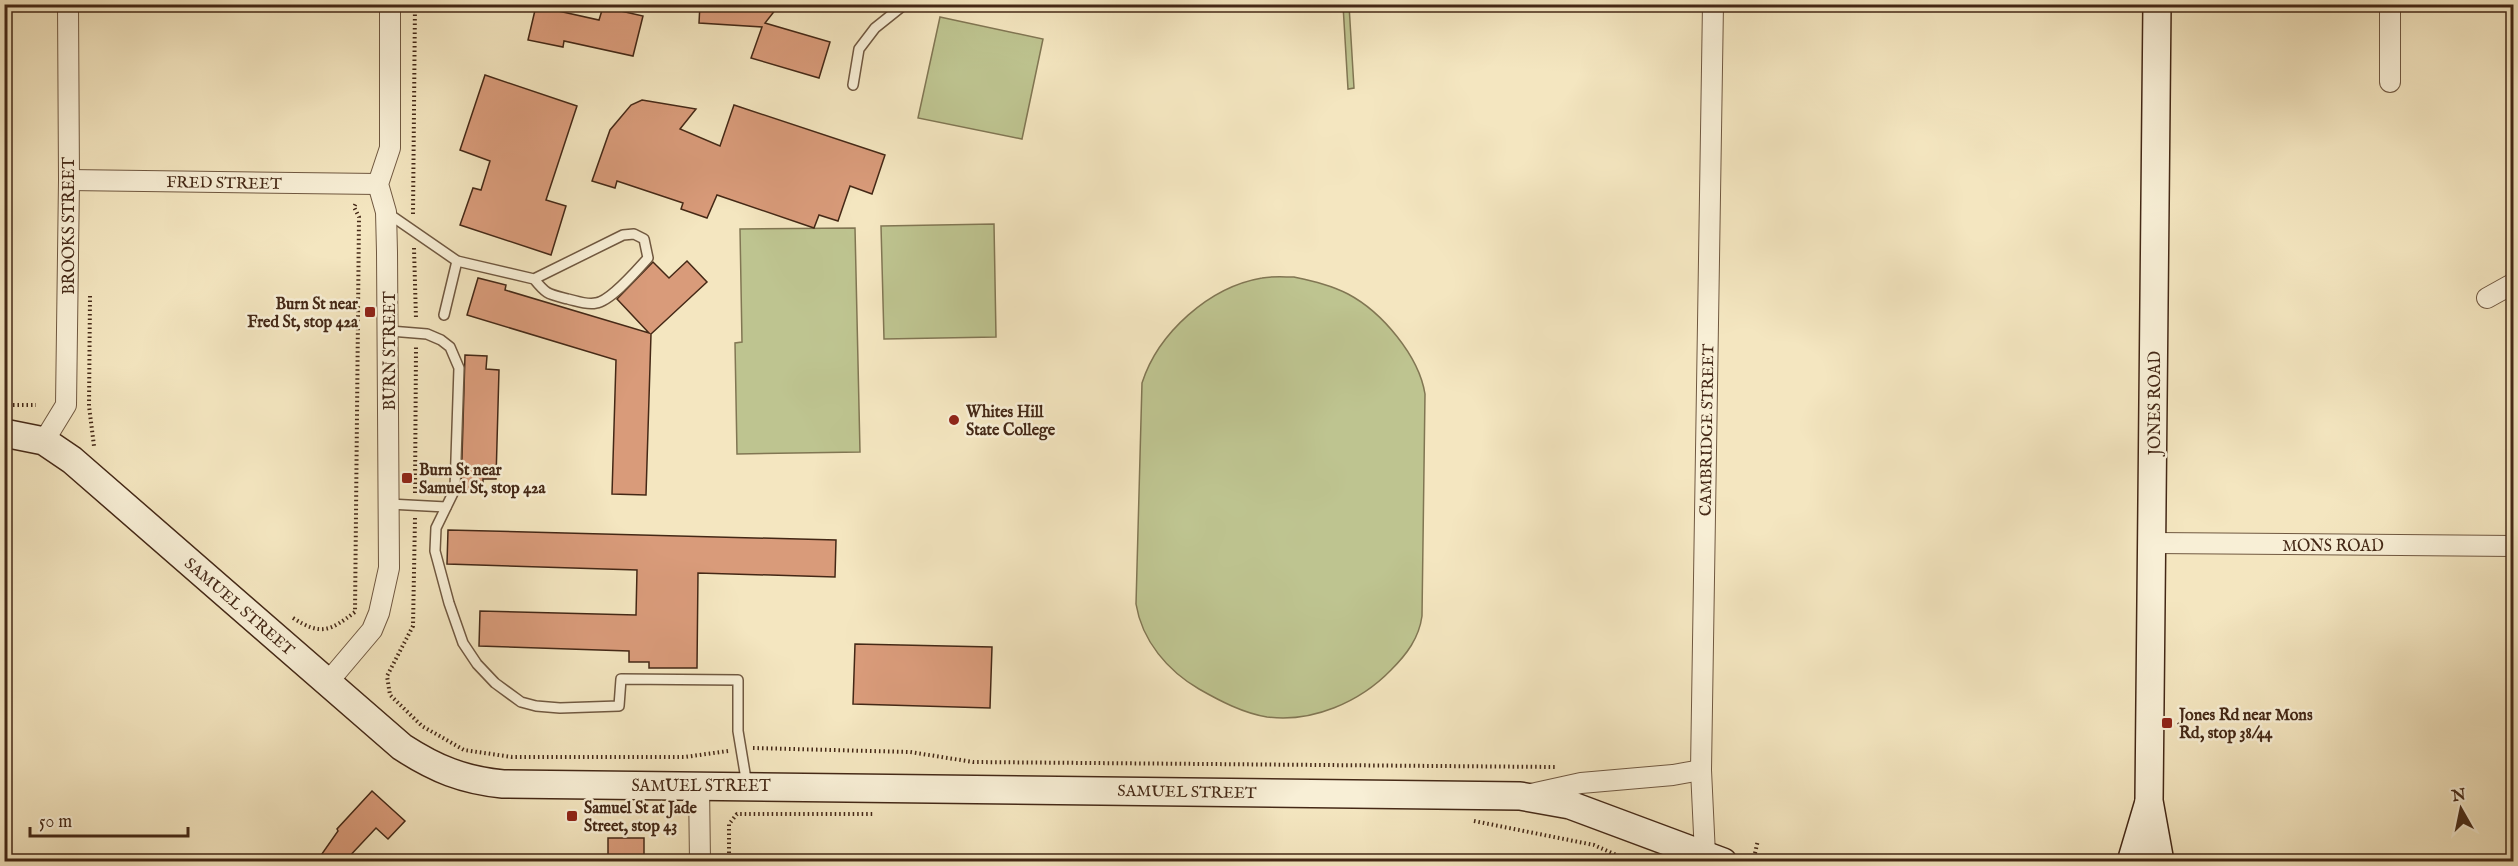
<svg xmlns="http://www.w3.org/2000/svg" width="2518" height="866" viewBox="0 0 2518 866" font-family="'IM FELL English',serif">
	<style>
		.green { fill: #bec490; stroke: #817653; stroke-width: 1.5 }
		.building { fill: #d99b7a; stroke: #442816; stroke-width: 1.5 }
		.lines { fill: none; stroke-linecap: round; stroke-linejoin: round }
		.lane-casing { stroke: #705840; stroke-width: 12 }
		.street-casing { stroke: #705840; stroke-width: 22 }
		.secondary-casing { stroke: #442816; stroke-width: 30 }
		.path { stroke: #442816; stroke-width: 4; stroke-dasharray: 1.5 3; stroke-linecap: butt }
		.lane { stroke: #f8efd6; stroke-width: 9 }
		.street { stroke: #f8efd6; stroke-width: 20 }
		.secondary { stroke: #f8efd6; stroke-width: 27 }
		.poi-dot { fill: #8f2418; stroke: #f8efd6; stroke-width: 2 }
		.labels { text-anchor: middle; stroke-width: 5; stroke-linejoin: round; paint-order: stroke }
		.street-label { font-size: 16px; fill: #442816; stroke: #f8efd6 }
		.poi-label { font-size: 16px; font-weight: bold; fill: #442816; stroke: #f8efd6; text-anchor: start }
	</style>
	<rect width="100%" height="100%" fill="#f4e6c0"/>
	<filter id="stains"><feTurbulence type="fractalNoise" baseFrequency=".00333" numOctaves="4"/><feColorMatrix values="0 0 0 0 .2 0 0 0 0 .09 0 0 0 0 .02 0 0 0 .5 -.17"/></filter>
	<radialGradient id="worn" r=".72"><stop offset=".6" stop-color="#630" stop-opacity="0"/><stop offset="1" stop-color="#630" stop-opacity=".3"/></radialGradient>
	<!-- green -->
	<g class="green">
		<polygon points="1343,5 1349,5 1354,88 1348,89"/>
		<polygon points="940,17 1043,39 1022,139 918,118"/>
		<polygon points="994,224 996,337 884,339 881,226"/>
		<polygon points="855,228 860,452 737,454 735,343 742,342 740,229"/>
		<path d="M1294 277C1312 281 1331 285 1348 294 1382 312 1419 356 1425 394L1422 616C1419 638 1407 654 1391 670 1360 702 1312 723 1267 717 1243 713 1220 701 1199 689 1168 671 1142 641 1136 604L1142 383C1158 333 1209 287 1262 278 1272 276 1284 277 1294 277Z"/>
	</g>
	<!-- building -->
	<g class="building">
		<polygon points="700,4 780,4 765,23 830,42 819,78 751,58 762,27 699,23"/>
		<polygon points="536,6 599,20 603,7 643,16 633,56 564,41 563,47 528,40"/>
		<polygon points="485,75 577,106 546,200 566,206 551,255 460,225 473,188 481,190 490,161 460,150"/>
		<polygon points="642,100 696,109 680,129 720,146 734,105 885,155 872,194 850,186 838,221 819,215 814,228 717,195 707,218 681,209 683,203 617,181 615,188 592,181 610,130 631,105"/>
		<polygon points="687,261 707,282 651,334 646,495 612,494 616,360 467,315 478,278 506,285 505,290 649,333 617,299 653,262 669,278"/>
		<polygon points="465,355 487,356 486,369 499,370 496,479 483,479 483,492 461,491"/>
		<polygon points="448,530 836,540 835,577 698,573 697,668 649,668 649,662 629,662 629,651 479,646 480,611 636,615 637,570 447,564"/>
		<polygon points="855,644 992,647 990,708 853,704"/>
		<polygon points="372,791 405,821 388,839 376,828 345,861 317,861 338,831 337,829"/>
		<rect x="608" y="838" width="36" height="23"/>
	</g>
	<g class="lines">
		<defs>
			<g id="lane">
				<polyline points="853,85 859,49 875,28 905,4"/>
				<path d="M386 212 457 261 534 279 623 235 634 234 644 239 648 258C637 270 611 301 596 303 586 305 577 301 568 299 548 294 547 295 534 279"/>
				<polyline points="444,315 457,261"/>
				<polyline points="390,331 427,334 441,340 450,347 459,368 455,489 436,528 435,551 449,603 463,643 477,664 495,683 521,702 536,706 560,708 619,706 621,679 738,680 738,731 747,785"/>
				<polyline points="389,504 446,507"/>
			</g>
			<g id="street">
				<polyline points="2390,4 2390,82"/>
				<polyline points="69,180 378,184"/>
				<polyline points="2487,298 2514,283"/>
				<polyline points="44,441 66,405 69,180 68,4"/>
				<polyline points="2153,543 2514,546"/>
				<polyline points="328,682 372,630 379,613 389,568 387,252 386,212 378,184 390,148 390,4"/>
				<polyline points="699,785 700,862"/>
				<polyline points="1531,794 1581,783 1673,775 1701,770"/>
				<polyline points="1705,855 1701,770 1713,4"/>
			</g>
			<g id="secondary">
				<polyline points="2157,4 2149,801 2160,862"/>
				<path d="M4 433 44 441 72 460 402 747C436 769 463 780 503 784L1520 796 1570 805 1723 862"/>
				<polyline points="2131,862 2148,805"/>
			</g>
		</defs>
		<!-- lane casing -->
		<use href="#lane" class="lane-casing"/>
		<!-- street casing -->
		<use href="#street" class="street-casing"/>
		<!-- secondary casing -->
		<use href="#secondary" class="secondary-casing"/>
		<!-- path -->
		<g class="path">
			<polyline points="413,214 415,4"/>
			<polyline points="414,248 416,319"/>
			<polyline points="90,296 89,406 94,446"/>
			<polyline points="4,405 36,405"/>
			<polyline points="415,493 416,347"/>
			<polyline points="415,518 413,626 387,676 390,695 422,726 464,750 512,757 685,757 728,751"/>
			<path d="M293 618C321 636 330 631 355 612L359 217 354 207 356 203"/>
			<polyline points="753,748 910,752 973,762 1555,767"/>
			<polyline points="1474,821 1594,845 1632,862"/>
			<polyline points="729,862 729,824 737,814 875,814"/>
			<polyline points="1753,862 1758,840"/>
		</g>
		<!-- lane -->
		<use href="#lane" class="lane"/>
		<!-- street -->
		<use href="#street" class="street"/>
		<!-- secondary -->
		<use href="#secondary" class="secondary"/>
	</g>
	<!-- markers -->
	<g class="poi-dot">
		<rect x="364" y="306" width="12" height="12" rx="3"/>
		<circle cx="954" cy="420" r="6"/>
		<rect x="401" y="472" width="12" height="12" rx="3"/>
		<rect x="2161" y="717" width="12" height="12" rx="3"/>
		<rect x="566" y="810" width="12" height="12" rx="3"/>
	</g>
	<g class="labels">
		<!-- street labels -->
		<g class="street-label">
			<text transform="translate(224 182) rotate(1)" y="6">FRED STREET</text>
			<text transform="translate(68 226) rotate(-90)" y="6">BROOKS STREET</text>
			<text transform="translate(389 351) rotate(-90)" y="6">BURN STREET</text>
			<text transform="translate(2154 403) rotate(-90)" y="6">JONES ROAD</text>
			<text transform="translate(1706 430) rotate(-89)" y="6">CAMBRIDGE STREET</text>
			<text x="2333" y="551">MONS ROAD</text>
			<text transform="translate(240 606) rotate(41)" y="6">SAMUEL STREET</text>
			<text x="701" y="791">SAMUEL STREET</text>
			<text transform="translate(1187 791) rotate(1)" y="6">SAMUEL STREET</text>
		</g>
		<!-- poi labels -->
		<g class="poi-label">
			<text x="358" y="309" text-anchor="end">Burn St near<tspan x="358" dy="18">Fred St, stop 42a</tspan></text>
			<text x="966" y="417">Whites Hill<tspan x="966" dy="18">State College</tspan></text>
			<text x="419" y="475">Burn St near<tspan x="419" dy="18">Samuel St, stop 42a</tspan></text>
			<text x="2179" y="720">Jones Rd near Mons<tspan x="2179" dy="18">Rd, stop 38/44</tspan></text>
			<text x="584" y="813">Samuel St at Jade<tspan x="584" dy="18">Street, stop 43</tspan></text>
		</g>
	</g>
	<!-- margin -->
	<rect width="2518" height="866" fill="none" stroke="#f4e6c0" stroke-width="24"/>
	<rect x="6" y="6" width="2506" height="854" fill="none" stroke="#442816" stroke-width="3"/>
	<rect x="12" y="12" width="2494" height="842" fill="none" stroke="#442816" stroke-width="1.5"/>
	<!-- north arrow -->
	<g transform="translate(2461 809) rotate(351)" stroke="#f8efd6" stroke-width="4.5" paint-order="stroke">
	<path d="M0-4.5L10 22L0 15L-10 22Z" fill="#442816"/>
	<text y="-9" font-size="16" font-weight="bold" text-anchor="middle" fill="#442816">N</text>
	</g>
	<!-- scale -->
	<path d="M30 827v9h158v-9" fill="none" stroke="#442816" stroke-width="3"/>
	<text x="39" y="827" font-size="18" fill="#442816" stroke="#f8efd6" stroke-width="4.5" paint-order="stroke">50 m</text>
	<rect width="100%" height="100%" filter="url(#stains)"/>
	<rect width="100%" height="100%" fill="url(#worn)"/>
</svg>
